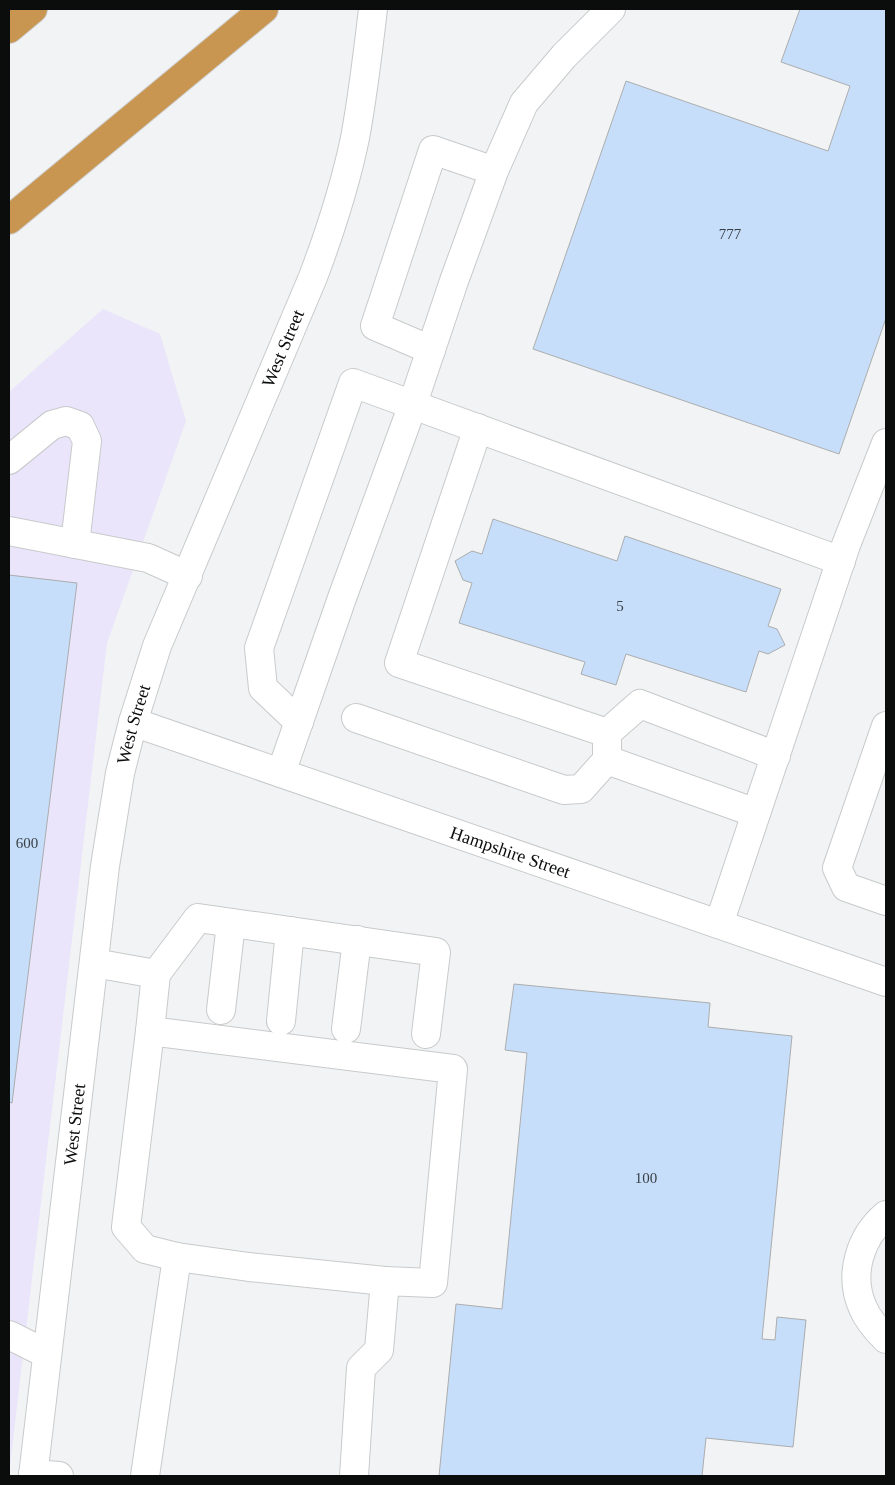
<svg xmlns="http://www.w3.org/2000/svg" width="895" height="1485" viewBox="0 0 895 1485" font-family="'Times New Roman',serif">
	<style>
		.industrial { fill: #eae5fb }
		.building { fill: #c6def9; stroke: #acadae }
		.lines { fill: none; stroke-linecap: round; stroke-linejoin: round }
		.minor-casing { stroke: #c8cacb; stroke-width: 30 }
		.highway-casing { stroke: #cecece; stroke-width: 30 }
		.minor { stroke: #fff; stroke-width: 28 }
		.highway { stroke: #c89651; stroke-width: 28 }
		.labels { text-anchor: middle; stroke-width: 4.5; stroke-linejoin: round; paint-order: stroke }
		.number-label { font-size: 15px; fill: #3a4047 }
		.street-label { font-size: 18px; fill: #0b0c0c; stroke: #fff }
	</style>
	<rect width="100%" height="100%" fill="#f1f3f4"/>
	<!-- industrial -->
	<polygon class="industrial" points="103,309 160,334 186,421 107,643 9,1474 9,392"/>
	<!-- building -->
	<g class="building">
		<polygon points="800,9 886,9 886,318 839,454 533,349 626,81 828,151 850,86 781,62"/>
		<polygon points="493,519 617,561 625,536 781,589 768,626 777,629 785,645 768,654 759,651 746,692 626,654 616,685 581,674 585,662 459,623 472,583 463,580 455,561 472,551 482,554"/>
		<polygon points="9,575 77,583 12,1103 9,1102"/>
		<polygon points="514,984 710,1003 708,1027 792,1036 762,1339 775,1340 777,1317 806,1320 793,1447 706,1438 702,1476 439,1476 456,1304 502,1309 527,1053 505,1050"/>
	</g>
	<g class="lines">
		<defs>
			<g id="minor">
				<polyline points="431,350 375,326 433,150 494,171"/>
				<polyline points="478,428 399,663 607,733 607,760 756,813"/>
				<polyline points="9,460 52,425 66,421 80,426 87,441 75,544"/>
				<polyline points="9,531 148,558 188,576"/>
				<polyline points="356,718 564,790 581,789 607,760"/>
				<path id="s1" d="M133 722 886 982"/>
				<polyline points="299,722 263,688 259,648 353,383 841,561"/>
				<polyline points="886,726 837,868 846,887 886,901"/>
				<polyline points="607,733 640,704 776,756"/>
				<polyline points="281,773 342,598 408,418 454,281 494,171 524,103 564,56 611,9"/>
				<polyline points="719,924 846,545 886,443"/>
				<polyline points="94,963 156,974 150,1031 453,1069 433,1283 385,1281 379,1350 361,1368 354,1476"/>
				<polyline points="156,974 198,918 436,952 426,1034"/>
				<polyline points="221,1010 231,923"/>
				<polyline points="281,1021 290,931"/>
				<polyline points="346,1029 357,940"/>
				<path d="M886 1215C860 1237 848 1275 863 1308 868 1320 877 1330 886 1339"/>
				<polyline points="177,1257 249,1267 385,1281"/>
				<polyline points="9,1335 47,1354"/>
				<polyline points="33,1474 59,1476"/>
				<path id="s2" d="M33 1476 105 866 120 773 133 722 157 646 313 277C330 232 345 186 355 138 363 95 368 52 373 9"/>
				<polyline points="145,1476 177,1257 145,1249 126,1227 150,1031"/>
			</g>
			<g id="highway">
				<polyline points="9,29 33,9"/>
				<polyline points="9,220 264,9"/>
			</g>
		</defs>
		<!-- minor casing -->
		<use href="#minor" class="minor-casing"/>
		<!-- highway casing -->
		<use href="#highway" class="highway-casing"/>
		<!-- minor -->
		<use href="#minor" class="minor"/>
		<!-- highway -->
		<use href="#highway" class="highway"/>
	</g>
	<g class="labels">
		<!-- number labels -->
		<g class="number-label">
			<text x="730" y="239">777</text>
			<text x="620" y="611">5</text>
			<text x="27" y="848">600</text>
			<text x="646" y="1183">100</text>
		</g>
		<!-- street labels -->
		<g class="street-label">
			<text dy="6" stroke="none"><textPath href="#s2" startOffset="1164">West Street</textPath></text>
			<text dy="6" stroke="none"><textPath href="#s2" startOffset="759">West Street</textPath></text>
			<text dy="6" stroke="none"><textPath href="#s1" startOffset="399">Hampshire Street</textPath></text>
			<text dy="6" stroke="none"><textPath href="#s2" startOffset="354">West Street</textPath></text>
		</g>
	</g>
	<!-- border -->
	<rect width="895" height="1485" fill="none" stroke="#0b0c0c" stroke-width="20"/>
</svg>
